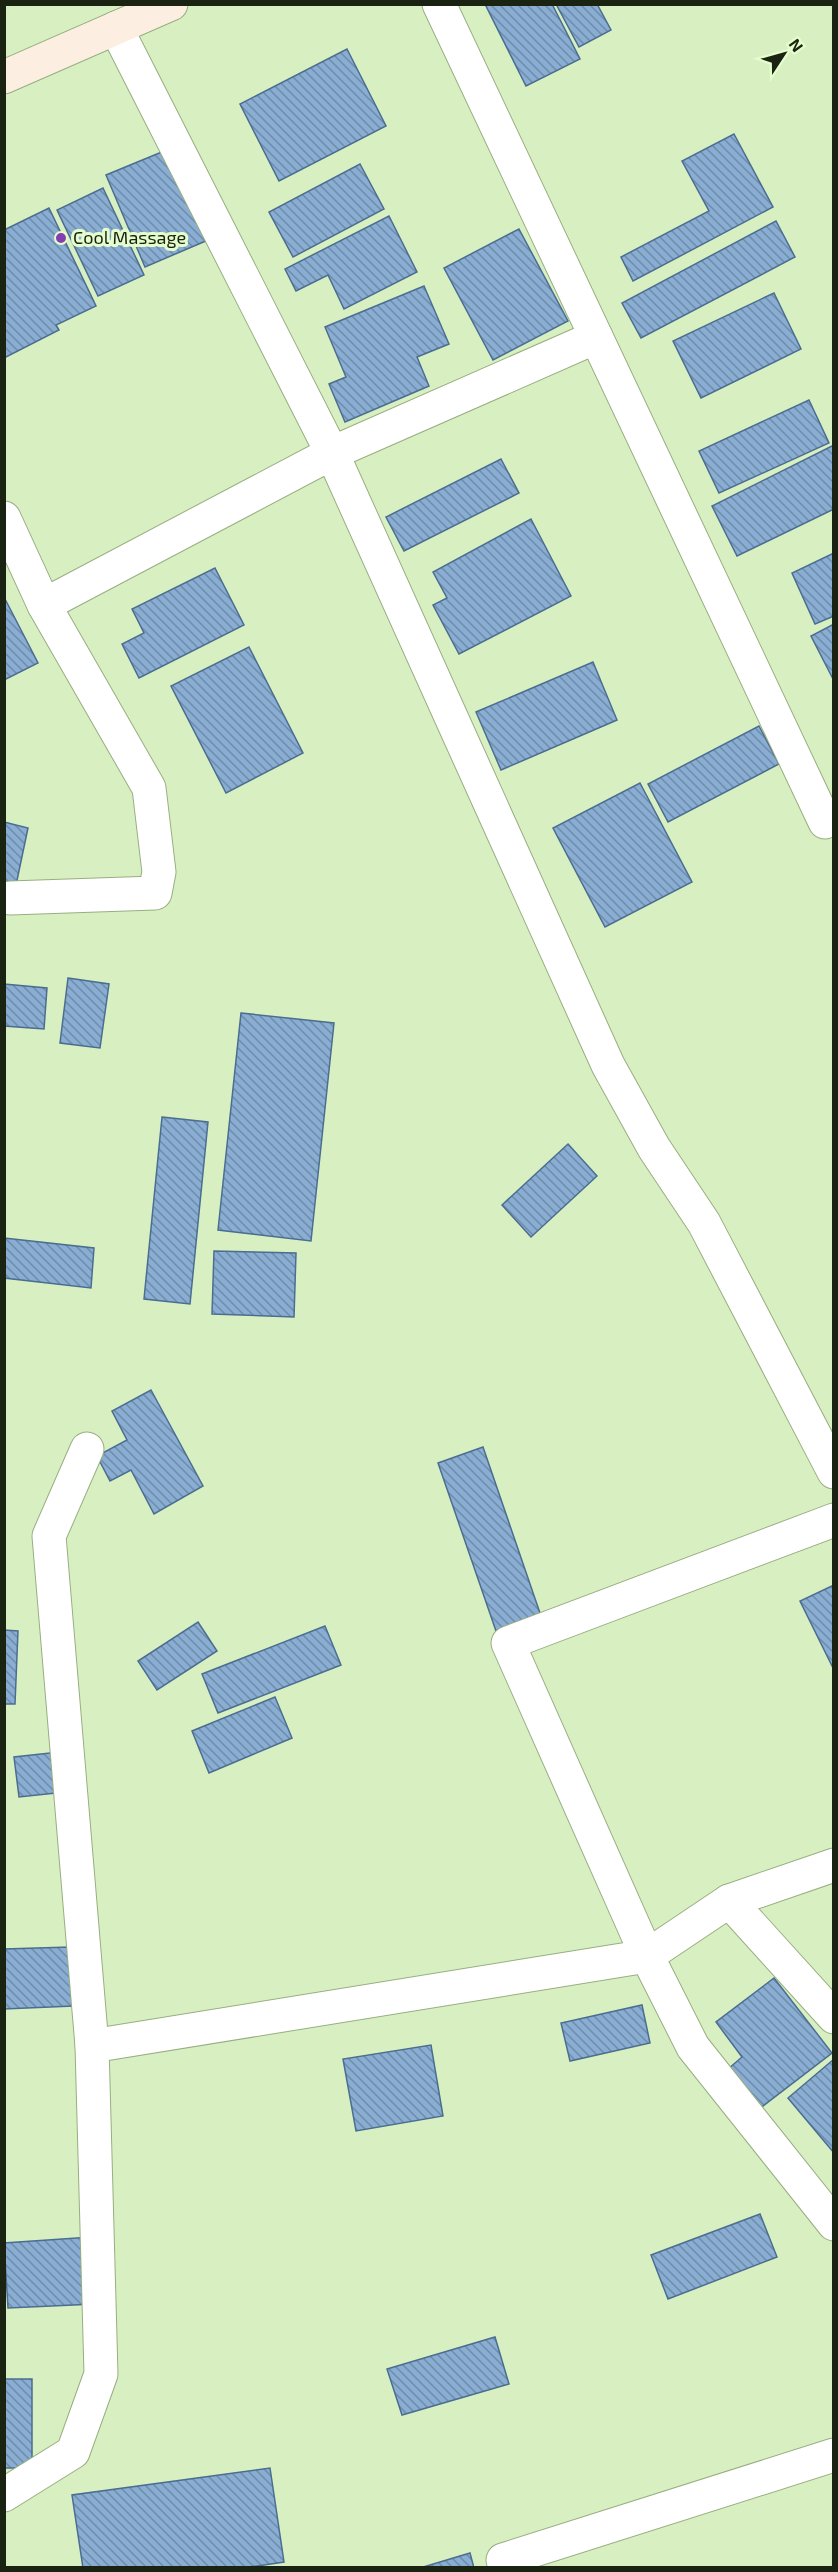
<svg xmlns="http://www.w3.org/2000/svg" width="838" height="2572" viewBox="0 0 838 2572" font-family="'Exo 2',sans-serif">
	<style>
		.building { fill: url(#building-back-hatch); stroke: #4b6d90; stroke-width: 1.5 }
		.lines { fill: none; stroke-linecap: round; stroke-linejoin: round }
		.minor-casing { stroke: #98ae82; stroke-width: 35 }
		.secondary-casing { stroke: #98ae82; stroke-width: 35 }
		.minor { stroke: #fff; stroke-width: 33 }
		.secondary { stroke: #fcefe1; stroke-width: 33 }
		.poi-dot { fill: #853eb1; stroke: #e5fdcd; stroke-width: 2 }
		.labels { text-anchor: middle; stroke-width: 6; stroke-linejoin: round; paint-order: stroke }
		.poi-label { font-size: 18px; fill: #1a2311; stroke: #e5fdcd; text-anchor: start }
	</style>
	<defs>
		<pattern id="building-back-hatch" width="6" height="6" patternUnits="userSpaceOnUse" patternTransform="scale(1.5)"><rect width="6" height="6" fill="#89add3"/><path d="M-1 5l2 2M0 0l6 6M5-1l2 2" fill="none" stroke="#6f8caa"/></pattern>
	</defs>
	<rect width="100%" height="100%" fill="#d8f0c1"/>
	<!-- building -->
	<g class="building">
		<polygon points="490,4 552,4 580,59 526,86 486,6"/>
		<polygon points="556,4 597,4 611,30 579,47"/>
		<polygon points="347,49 386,126 279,181 240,104"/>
		<polygon points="734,134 773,207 633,281 621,257 709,211 682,161"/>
		<polygon points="169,149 208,240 145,267 106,175"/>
		<polygon points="360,164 384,209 293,257 269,212"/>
		<polygon points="103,188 144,275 98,296 57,210"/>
		<polygon points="49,208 96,306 56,325 59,330 4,358 4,230"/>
		<polygon points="389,216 417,272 344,309 328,275 296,291 285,269"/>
		<polygon points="776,221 795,257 641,338 622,303"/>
		<polygon points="519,229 568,321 493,360 444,268"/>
		<polygon points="424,286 449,344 417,357 429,386 345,422 329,384 346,377 325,327"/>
		<polygon points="774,293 801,349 701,398 673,341"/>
		<polygon points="809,400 829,443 719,493 699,451"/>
		<polygon points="834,445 834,509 737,556 712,506"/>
		<polygon points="501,459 519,493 404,551 386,517"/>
		<polygon points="531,519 571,596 459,654 433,605 447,598 433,572"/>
		<polygon points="834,553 834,616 815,624 792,573"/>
		<polygon points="215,568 244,625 139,678 122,644 144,633 132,609"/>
		<polygon points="4,597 38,663 4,680"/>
		<polygon points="834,624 834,681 811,636"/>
		<polygon points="249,647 303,753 226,793 171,686"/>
		<polygon points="593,662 617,720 501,770 476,712"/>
		<polygon points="759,726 779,764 668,822 648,784"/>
		<polygon points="640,783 692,882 605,927 553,828"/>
		<polygon points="4,822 28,828 15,890 4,888"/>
		<polygon points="68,978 109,984 100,1048 60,1043"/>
		<polygon points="4,984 47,988 44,1029 4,1026"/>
		<polygon points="241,1013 334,1023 311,1241 218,1230"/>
		<polygon points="162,1117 208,1122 190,1304 144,1299"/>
		<polygon points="568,1144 597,1176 531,1237 502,1205"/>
		<polygon points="4,1238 94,1248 91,1288 4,1278"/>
		<polygon points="214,1251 296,1253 294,1317 212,1314"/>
		<polygon points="151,1390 203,1486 154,1514 131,1470 110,1481 97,1456 127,1440 112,1411"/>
		<polygon points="483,1447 541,1616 496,1631 438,1463"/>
		<polygon points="834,1585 834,1670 800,1601"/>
		<polygon points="198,1622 217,1651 157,1690 138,1661"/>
		<polygon points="325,1626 341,1665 218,1713 202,1674"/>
		<polygon points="4,1630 18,1631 15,1704 4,1704"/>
		<polygon points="275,1697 292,1738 209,1773 192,1731"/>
		<polygon points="59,1752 65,1792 19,1797 14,1757"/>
		<polygon points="70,1947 73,2006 4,2009 4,1949"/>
		<polygon points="774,1978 832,2053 759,2109 728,2069 742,2057 716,2022"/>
		<polygon points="642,2005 650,2043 570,2061 561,2023"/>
		<polygon points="431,2045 443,2116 356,2131 343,2059"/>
		<polygon points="834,2059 834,2153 788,2098"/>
		<polygon points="760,2214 777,2257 668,2299 651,2255"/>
		<polygon points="91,2237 95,2304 8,2308 4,2243"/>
		<polygon points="495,2337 509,2384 402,2415 387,2369"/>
		<rect x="4" y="2379" width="28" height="89"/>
		<polygon points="270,2468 284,2562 243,2568 83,2568 72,2495"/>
		<polygon points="470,2553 474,2568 420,2568"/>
	</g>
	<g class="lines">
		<defs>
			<g id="minor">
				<polyline points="439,4 825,822"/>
				<polyline points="116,28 332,453 608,1065 654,1148 704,1223 834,1472"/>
				<polyline points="4,518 44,605 149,788 159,872 155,893 10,898"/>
				<polyline points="44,605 332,453 596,337"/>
				<polyline points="834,1520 508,1643 647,1956 693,2047 834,2224"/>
				<polyline points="729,1901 834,2017"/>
				<polyline points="92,2046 647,1956 729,1901 834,1865"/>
				<polyline points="4,2495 73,2452 101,2374 92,2046 49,1536 87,1449"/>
				<polyline points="505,2568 503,2560 834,2455"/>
			</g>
			<polyline id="secondary" points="4,77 171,4"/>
		</defs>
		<!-- minor casing -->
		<use href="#minor" class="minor-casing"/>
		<!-- secondary casing -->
		<use href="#secondary" class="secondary-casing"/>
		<!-- minor -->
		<use href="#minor" class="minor"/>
		<!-- secondary -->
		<use href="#secondary" class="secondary"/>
	</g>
	<!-- markers -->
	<circle class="poi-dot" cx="61" cy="238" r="6"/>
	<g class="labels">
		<!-- poi labels -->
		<g class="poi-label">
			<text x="73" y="244">Cool Massage</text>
		</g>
	</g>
	<!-- border -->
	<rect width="838" height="2572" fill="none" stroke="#1a2311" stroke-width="12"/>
	<!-- north arrow -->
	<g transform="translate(784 54) rotate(54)" stroke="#e5fdcd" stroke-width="4.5" paint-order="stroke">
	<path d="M0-4.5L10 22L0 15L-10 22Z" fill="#1a2311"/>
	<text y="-9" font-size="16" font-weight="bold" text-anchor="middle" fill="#1a2311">N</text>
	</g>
</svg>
